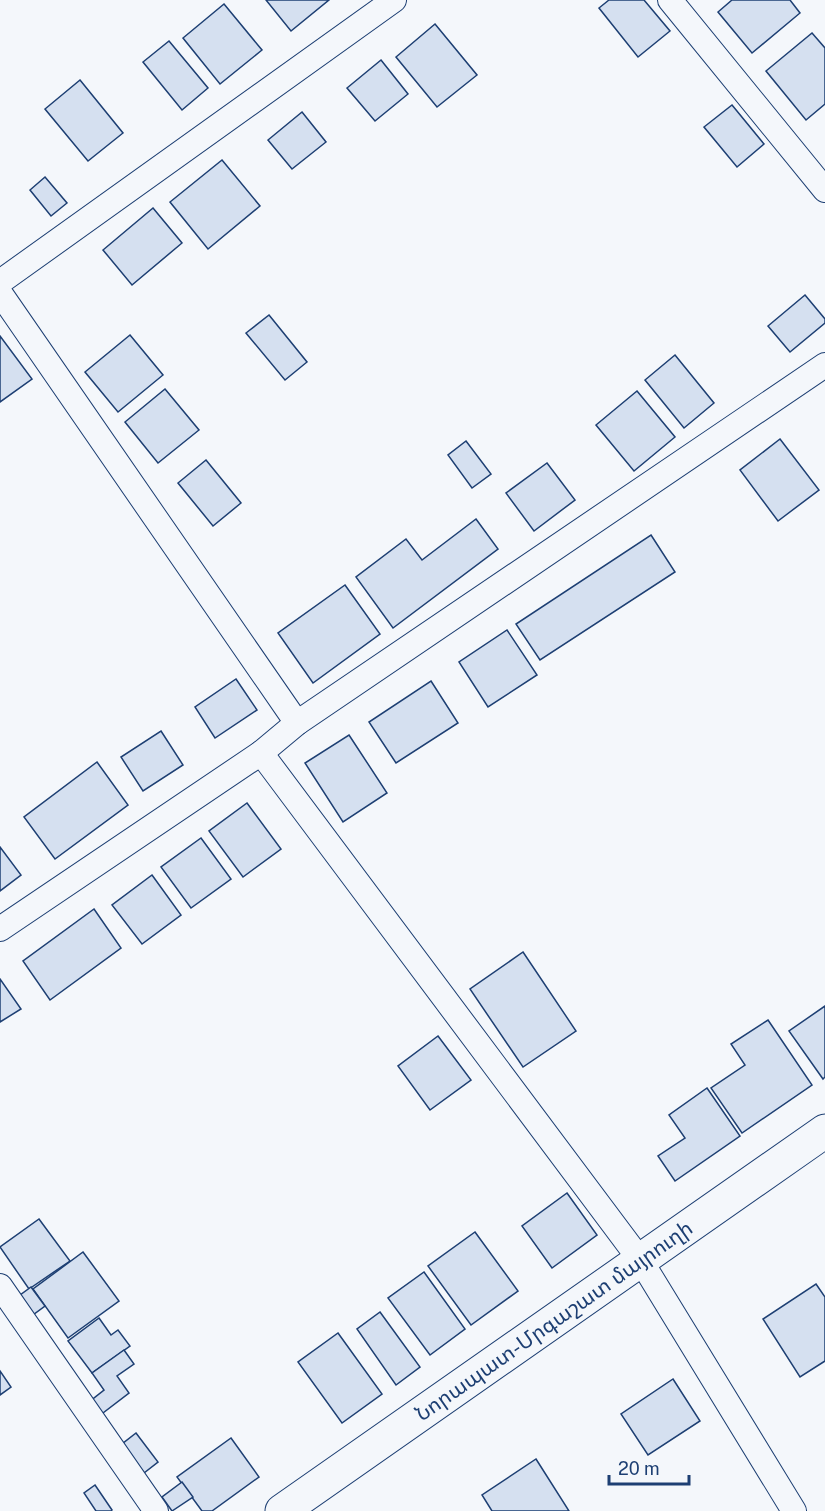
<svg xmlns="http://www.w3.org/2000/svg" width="825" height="1511" viewBox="0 0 825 1511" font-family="'Public Sans','Noto Sans Armenian',sans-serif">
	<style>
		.building { fill: #d5e0f0; stroke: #1d3f73; stroke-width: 1.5 }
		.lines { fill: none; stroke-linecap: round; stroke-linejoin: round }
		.street-casing { stroke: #1d3f73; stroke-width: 26 }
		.secondary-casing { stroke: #1d3f73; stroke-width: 35 }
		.street { stroke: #f4f7fb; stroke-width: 24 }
		.secondary { stroke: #f4f7fb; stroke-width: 33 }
		.labels { text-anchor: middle; stroke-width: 4.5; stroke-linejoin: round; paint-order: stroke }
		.street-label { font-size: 21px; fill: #1d3f73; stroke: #f4f7fb }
	</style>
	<rect width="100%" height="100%" fill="#f4f7fb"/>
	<!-- building -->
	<g class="building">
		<polygon points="266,0 329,0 291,31"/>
		<polygon points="609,0 644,0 670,31 638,57 599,8"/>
		<polygon points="732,0 790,0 800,13 752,53 718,12"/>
		<polygon points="224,4 262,50 220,84 183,38"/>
		<polygon points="435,24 477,75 437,107 396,57"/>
		<polygon points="812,33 825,48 825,104 806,120 766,71"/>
		<polygon points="169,41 208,88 182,110 143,62"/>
		<polygon points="381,60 408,94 375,121 347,88"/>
		<polygon points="80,80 123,133 88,161 45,109"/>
		<polygon points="732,105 764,144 737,167 704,127"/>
		<polygon points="302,112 326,142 292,169 268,140"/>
		<polygon points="222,160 260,206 208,249 170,202"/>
		<polygon points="45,177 67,203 51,216 30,190"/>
		<polygon points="153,208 182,243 132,285 103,250"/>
		<polygon points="805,295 825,319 825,323 790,352 768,326"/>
		<polygon points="269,315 307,362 285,380 246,333"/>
		<polygon points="130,335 163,375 118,412 85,372"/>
		<polygon points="0,336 32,379 0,402"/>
		<polygon points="675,355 714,403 684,428 645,380"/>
		<polygon points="165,389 199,430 158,463 125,422"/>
		<polygon points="637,391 675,437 634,471 596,425"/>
		<polygon points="780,439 819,490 778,521 740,470"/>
		<polygon points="466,441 491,474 472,488 448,455"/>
		<polygon points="206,460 241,503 213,526 178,483"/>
		<polygon points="547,463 575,500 534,531 506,493"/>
		<polygon points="476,519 498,549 393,628 356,577 406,539 422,560"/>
		<polygon points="651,535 675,572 540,660 516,624"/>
		<polygon points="345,585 380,634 313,683 278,633"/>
		<polygon points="507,630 537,675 488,707 459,662"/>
		<polygon points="236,679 257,710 215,738 195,707"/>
		<polygon points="431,681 458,723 396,763 369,722"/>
		<polygon points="161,731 183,765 143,791 121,757"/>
		<polygon points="349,735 387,793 343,822 305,763"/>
		<polygon points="97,762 128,805 55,859 24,817"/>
		<polygon points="247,803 281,849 243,877 209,831"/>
		<polygon points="201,838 231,879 191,908 161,867"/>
		<polygon points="0,847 21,875 0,891"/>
		<polygon points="152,875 181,915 142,944 112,905"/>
		<polygon points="94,909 121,948 50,1000 23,961"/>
		<polygon points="523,952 576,1031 523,1067 470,989"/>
		<polygon points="0,979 21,1009 0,1022"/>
		<polygon points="825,1006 825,1077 823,1079 789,1031"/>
		<polygon points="768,1020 812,1085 742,1133 711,1088 745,1065 731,1044"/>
		<polygon points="438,1036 471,1080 430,1110 398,1066"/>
		<polygon points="707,1088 740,1136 675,1181 658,1156 685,1138 669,1115"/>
		<polygon points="567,1193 597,1235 552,1268 522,1226"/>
		<polygon points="39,1219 70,1261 29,1289 0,1247"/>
		<polygon points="475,1232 518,1291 471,1325 428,1266"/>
		<polygon points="83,1252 119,1301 68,1338 33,1289"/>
		<polygon points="424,1272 465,1329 430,1355 388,1298"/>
		<polygon points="816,1284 825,1297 825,1361 800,1377 763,1319"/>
		<polygon points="31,1287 45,1306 26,1320 12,1301"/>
		<polygon points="380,1312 420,1367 396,1385 357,1329"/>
		<polygon points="99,1318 111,1335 118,1330 130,1346 92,1373 68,1341"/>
		<polygon points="338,1333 382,1394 342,1423 298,1362"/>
		<polygon points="124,1350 134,1364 117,1376 129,1393 99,1416 89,1402 104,1390 92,1373"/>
		<polygon points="0,1371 11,1387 0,1395"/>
		<polygon points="673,1379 700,1421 648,1455 621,1414"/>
		<polygon points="136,1433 158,1462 144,1473 122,1444"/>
		<polygon points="231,1438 259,1477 212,1511 202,1511 177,1477"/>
		<polygon points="536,1459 569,1511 492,1511 482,1495"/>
		<polygon points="182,1482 193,1497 172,1511 162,1497"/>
		<polygon points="95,1485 112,1510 111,1511 96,1511 84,1493"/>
	</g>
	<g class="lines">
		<defs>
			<g id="street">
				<polyline points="670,0 825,190"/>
				<polyline points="0,282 394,0"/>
				<polyline points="0,293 297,723"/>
				<polyline points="261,753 641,1261 794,1511"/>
				<polyline points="0,929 261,753 297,723 825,365"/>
				<polyline points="0,1286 156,1511"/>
			</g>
			<polyline id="secondary" points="282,1511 825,1131"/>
		</defs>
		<!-- street casing -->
		<use href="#street" class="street-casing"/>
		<!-- secondary casing -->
		<use href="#secondary" class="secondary-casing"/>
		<!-- street -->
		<use href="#street" class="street"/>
		<!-- secondary -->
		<use href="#secondary" class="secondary"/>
	</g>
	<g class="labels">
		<!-- street labels -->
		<g class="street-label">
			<text transform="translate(554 1321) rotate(-35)" y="7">Նորապատ-Մրգաշատ մայրուղի</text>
		</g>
	</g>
	<!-- scale -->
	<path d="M609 1475v9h80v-9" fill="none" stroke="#1d3f73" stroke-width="3"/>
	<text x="618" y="1475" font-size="18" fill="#1d3f73" stroke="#f4f7fb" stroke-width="4.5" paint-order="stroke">20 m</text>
</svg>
